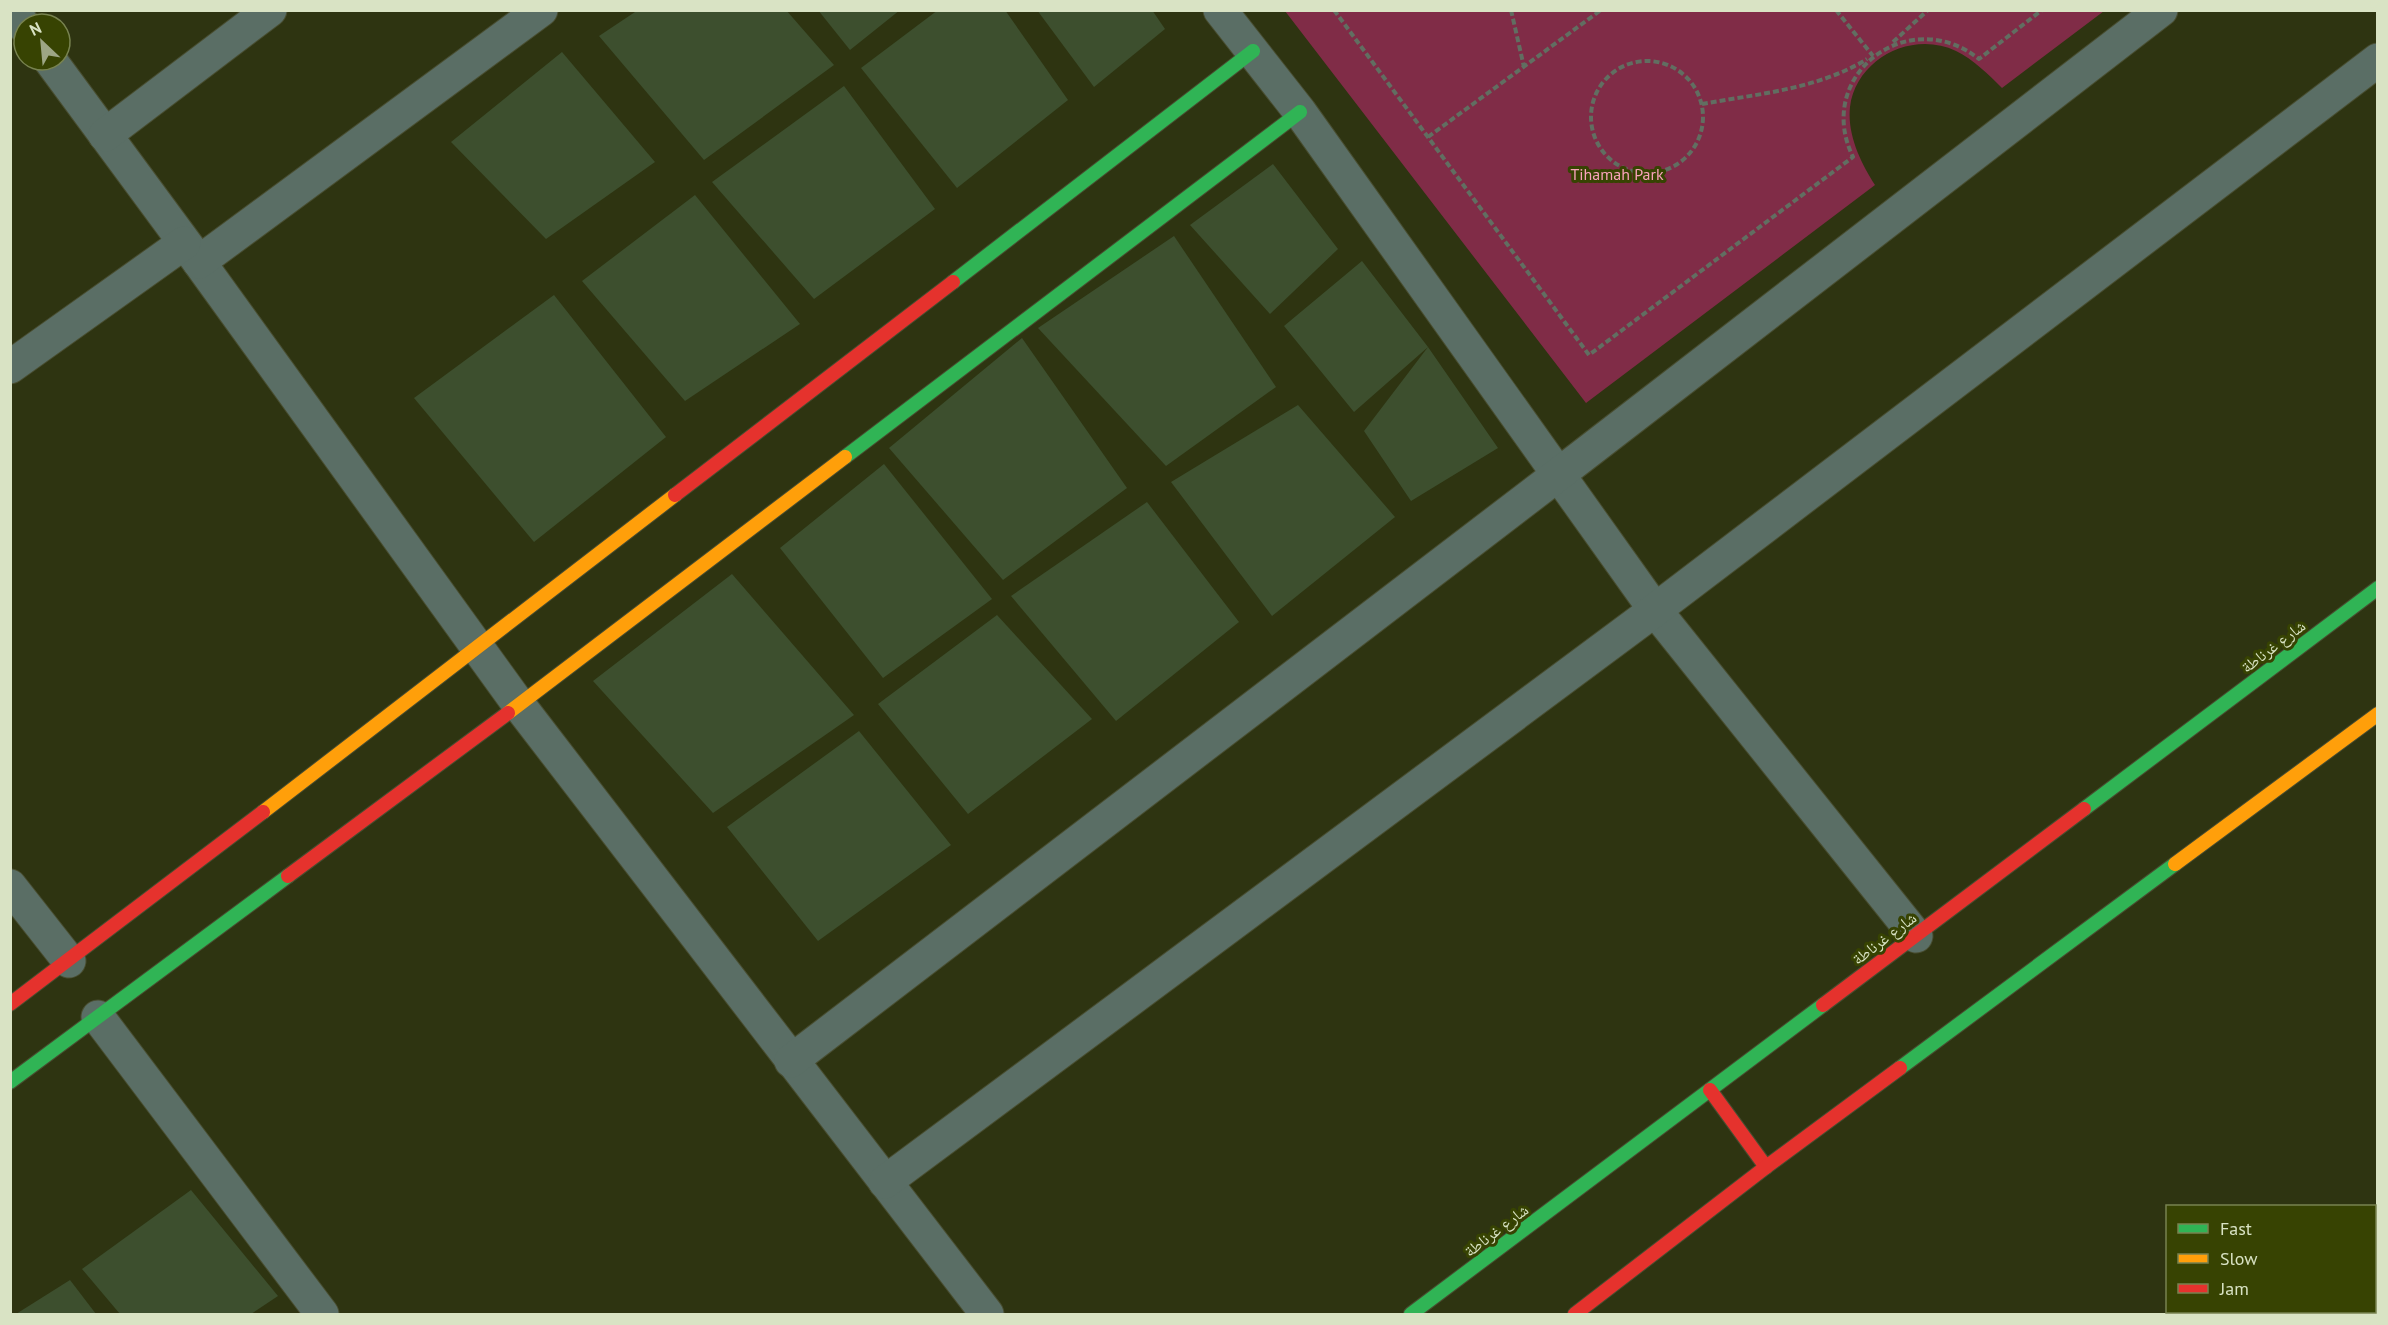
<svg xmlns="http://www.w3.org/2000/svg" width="2388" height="1325" viewBox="0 0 2388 1325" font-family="'PT Sans','Noto Naskh Arabic',sans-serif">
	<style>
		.green { fill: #802c47 }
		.building { fill: #3d4f2e }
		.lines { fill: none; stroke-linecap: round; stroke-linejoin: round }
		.street-casing { stroke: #484d30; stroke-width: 35 }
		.fast-casing { stroke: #484d30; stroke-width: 16 }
		.slow-casing { stroke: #484d30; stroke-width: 16 }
		.jam-casing { stroke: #484d30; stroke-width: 16 }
		.path { stroke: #616e61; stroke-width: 4; stroke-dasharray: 6 3; stroke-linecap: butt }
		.street { stroke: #5a6e65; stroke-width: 33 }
		.fast { stroke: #30b455; stroke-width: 14 }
		.slow { stroke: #ff9f0a; stroke-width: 14 }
		.jam { stroke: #e5322d; stroke-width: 14 }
		.labels { text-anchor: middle; stroke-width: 6; stroke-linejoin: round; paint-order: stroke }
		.park-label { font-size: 16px; fill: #f9a2bb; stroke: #374302 }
		.street-label { font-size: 16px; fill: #d9e3c4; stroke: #374302 }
	</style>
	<rect width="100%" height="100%" fill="#2e3411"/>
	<!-- green -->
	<path class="green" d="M1285 11H2104L2002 88C1988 74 1974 60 1956 51 1912 30 1856 59 1850 107 1847 135 1861 163 1875 185L1586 403Z"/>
	<!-- building -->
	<g class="building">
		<polygon points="638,10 786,10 834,65 704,160 599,36"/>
		<polygon points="818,10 900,10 850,50"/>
		<polygon points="938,10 1005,10 1068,100 957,188 861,68"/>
		<polygon points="1037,10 1152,10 1165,29 1094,87"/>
		<polygon points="562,52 655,162 546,239 451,142"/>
		<polygon points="844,86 935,209 814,299 712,182"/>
		<polygon points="1273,164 1338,249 1270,314 1190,225"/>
		<polygon points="695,195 800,324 685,401 582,281"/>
		<polygon points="1174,236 1276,387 1166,466 1038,328"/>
		<polygon points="1362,261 1428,347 1498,448 1411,501 1364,431 1428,347 1354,412 1284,326"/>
		<polygon points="554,295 666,437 534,542 414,398"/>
		<polygon points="1022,338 1127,488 1003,580 889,448"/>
		<polygon points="1298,405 1395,517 1272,616 1171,482"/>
		<polygon points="884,464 992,599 883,678 780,548"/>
		<polygon points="1147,502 1239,622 1116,721 1011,596"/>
		<polygon points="732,574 854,715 713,813 593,681"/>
		<polygon points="997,615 1092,719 968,814 878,704"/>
		<polygon points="859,731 951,845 818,941 727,827"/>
		<polygon points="191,1190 278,1296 251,1314 120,1314 82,1269"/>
		<polygon points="70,1280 96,1314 16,1314"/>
	</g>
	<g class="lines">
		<defs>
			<g id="street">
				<polyline points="13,10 24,26"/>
				<polyline points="1220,10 1300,112 1655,610 1916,936"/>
				<polyline points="50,60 199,262 519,705 987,1314"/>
				<polyline points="105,135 270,10"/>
				<polyline points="199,262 541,10"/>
				<polyline points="10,367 184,243"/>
				<polyline points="10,886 69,961"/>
				<polyline points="98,1017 322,1314"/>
				<polyline points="791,1061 1559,474 2161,10"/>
				<polyline points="885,1182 1655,610 2378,60"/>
				<polyline points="2374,1261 2378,1259"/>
				<polyline points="2304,1314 2308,1312"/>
			</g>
			<g id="fast">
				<polyline points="953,282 1253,51"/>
				<polyline points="845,457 1300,112"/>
				<polyline points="2084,809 2378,588"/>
				<polyline points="1900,1068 2175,864"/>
				<polyline points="10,1082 288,876"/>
				<polyline points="1411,1314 1823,1005"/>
			</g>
			<g id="slow">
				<polyline points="508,713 845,457"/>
				<polyline points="263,812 675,495"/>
				<polyline points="2175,864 2378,714"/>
			</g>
			<g id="jam">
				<polyline points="675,495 953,282"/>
				<polyline points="288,876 508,713"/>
				<polyline points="10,1004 263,812"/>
				<polyline points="1823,1005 2084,809"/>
				<polyline points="1710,1090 1766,1167"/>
				<polyline points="1575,1314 1766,1167 1900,1068"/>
			</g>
		</defs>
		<!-- street casing -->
		<use href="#street" class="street-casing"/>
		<!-- fast casing -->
		<use href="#fast" class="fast-casing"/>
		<!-- slow casing -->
		<use href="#slow" class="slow-casing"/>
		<!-- jam casing -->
		<use href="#jam" class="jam-casing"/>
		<!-- path -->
		<g class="path">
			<path d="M1334 10 1589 355 1853 157C1813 75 1909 3 1979 59L2042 10"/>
			<polyline points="1511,10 1524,67"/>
			<polyline points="1836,10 1873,56"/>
			<polyline points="1893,42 1928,10"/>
			<circle cx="1647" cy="117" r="56"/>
			<path d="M1702 104C1757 94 1819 89 1867 59"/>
			<polyline points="1428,137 1601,10"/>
		</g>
		<!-- street -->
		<use href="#street" class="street"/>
		<!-- fast -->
		<use href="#fast" class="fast"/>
		<!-- slow -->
		<use href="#slow" class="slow"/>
		<!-- jam -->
		<use href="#jam" class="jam"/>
	</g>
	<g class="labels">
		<!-- park labels -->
		<g class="park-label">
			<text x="1617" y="180">Tihamah Park</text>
		</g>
		<!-- street labels -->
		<g class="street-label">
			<text transform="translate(2273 646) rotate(-37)" y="6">شارع غرناطة</text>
			<text transform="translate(1884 938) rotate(-37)" y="6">شارع غرناطة</text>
			<text transform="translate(1496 1230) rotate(-37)" y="6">شارع غرناطة</text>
		</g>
	</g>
	<!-- border -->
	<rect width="2388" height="1325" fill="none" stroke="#d9e3c4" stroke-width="24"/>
	<!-- legend -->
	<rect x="2166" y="1205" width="210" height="108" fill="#374302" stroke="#788350" stroke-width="1.5"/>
	<rect x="2178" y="1224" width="30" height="9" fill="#30b455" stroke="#788350" stroke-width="1.5"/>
	<text x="2220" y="1235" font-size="18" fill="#d9e3c4">Fast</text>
	<rect x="2178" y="1254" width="30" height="9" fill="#ff9f0a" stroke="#788350" stroke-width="1.5"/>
	<text x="2220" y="1265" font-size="18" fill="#d9e3c4">Slow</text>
	<rect x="2178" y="1284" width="30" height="9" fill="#e5322d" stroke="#788350" stroke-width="1.5"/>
	<text x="2220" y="1295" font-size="18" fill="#d9e3c4">Jam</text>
	<!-- north arrow -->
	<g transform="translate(42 42) rotate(334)"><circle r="28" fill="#374302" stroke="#788350" stroke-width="1.5"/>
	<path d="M0-4.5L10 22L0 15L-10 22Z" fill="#9da685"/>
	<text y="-9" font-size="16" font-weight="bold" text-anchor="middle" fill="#d9e3c4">N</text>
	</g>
</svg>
